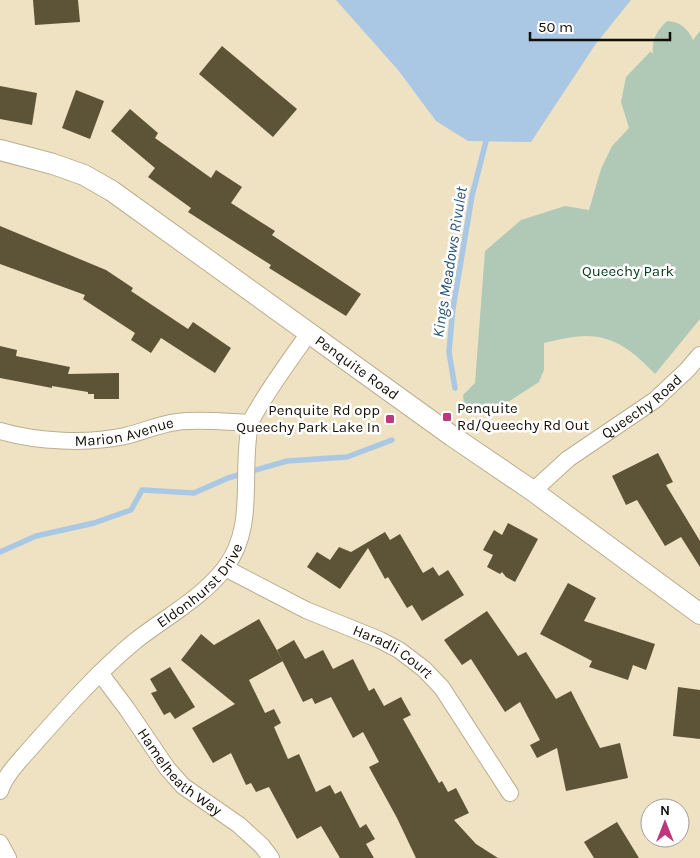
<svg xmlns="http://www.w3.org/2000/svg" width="700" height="858" viewBox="0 0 700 858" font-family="Karla,sans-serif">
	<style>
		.green { fill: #b0c9b6 }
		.water { fill: #aac8e4 }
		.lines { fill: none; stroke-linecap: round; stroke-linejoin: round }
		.stream { stroke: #aac8e4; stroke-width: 5.5 }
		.building { fill: #5d5337 }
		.minor-casing { stroke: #baaf90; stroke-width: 18 }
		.tertiary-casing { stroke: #baaf90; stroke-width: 22 }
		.minor { stroke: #fff; stroke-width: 16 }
		.tertiary { stroke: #fff; stroke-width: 20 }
		.poi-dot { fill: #bc377c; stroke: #fff; stroke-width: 2 }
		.labels { text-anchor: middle; stroke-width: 5; stroke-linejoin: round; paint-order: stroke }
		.park-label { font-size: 15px; fill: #054121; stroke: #fff }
		.street-label { font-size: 15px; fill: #130f05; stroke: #fff }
		.poi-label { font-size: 15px; fill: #130f05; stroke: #fff; text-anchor: start }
		.water-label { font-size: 16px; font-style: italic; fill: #255379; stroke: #fff }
	</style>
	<rect width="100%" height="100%" fill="#eee2c2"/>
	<!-- green -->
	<path class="green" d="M667 21C681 22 687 28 693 40L700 31V319L655 374C636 354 616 336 586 336 572 336 557 340 544 343V370L539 382 502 406 474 412 464 405 463 395 475 383 485 251 521 220 565 206 589 210 601 169 612 146 629 128 621 102 626 77 650 52 653 53C652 38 657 31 667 21Z"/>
	<!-- water -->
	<polygon class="water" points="336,0 631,0 595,45 531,142 468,141 436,121 398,70"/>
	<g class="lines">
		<!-- stream -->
		<g class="stream">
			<polyline points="455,388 449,352 453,308 472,196 486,141"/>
			<polyline points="0,552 36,536 94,523 131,510 142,490 194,493 228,478 287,461 347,457 392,440"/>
		</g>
	</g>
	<!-- building -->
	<g class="building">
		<polygon points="33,0 78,0 80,22 35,25"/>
		<polygon points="222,46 297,109 273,137 199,74"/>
		<polygon points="0,86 37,93 32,125 0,119"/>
		<polygon points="76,90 104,101 90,139 62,128"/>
		<polygon points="130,109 158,133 155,138 211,178 216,170 242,187 231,203 275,231 272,235 361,294 346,316 269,268 271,265 188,212 191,208 148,177 155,168 111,131"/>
		<polygon points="0,226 106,270 133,288 131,291 188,329 193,322 231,348 215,373 161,338 151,353 131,340 135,333 83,299 85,295 0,264"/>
		<polygon points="0,346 17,350 16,356 70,367 68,374 119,373 119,399 94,399 94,394 88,394 88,392 52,386 52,388 0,378"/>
		<polygon points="658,453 673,482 666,485 700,541 700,567 681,537 665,546 637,500 626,505 612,476"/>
		<polygon points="508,523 538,539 515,582 506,577 502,572 500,574 487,567 493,555 483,550 494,530 502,535"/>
		<polygon points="385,532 390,540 400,534 423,573 433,567 439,576 448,570 464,595 422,621 412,605 407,608 388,577 385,579 368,548 340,589 307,567 317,552 330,560 339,547 351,552"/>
		<polygon points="568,583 596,598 584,621 655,644 646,670 633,665 628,680 589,667 592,661 540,634"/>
		<polygon points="487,611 518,656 526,652 556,699 571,691 600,748 620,743 628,778 566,791 557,748 537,758 530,745 540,740 520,702 505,712 471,659 462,665 444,640"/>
		<polygon points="259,619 283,661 249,680 265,713 274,709 281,723 274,727 288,759 299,754 316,792 330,785 335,794 341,791 360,828 366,824 375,839 366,844 374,858 340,858 321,826 297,839 269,787 256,792 251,783 246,785 231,753 213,763 192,728 235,704 181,660 201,634 214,645"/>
		<polygon points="294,640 305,659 323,650 333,669 353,659 369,691 374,688 384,706 401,697 411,715 403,719 439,783 442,781 448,792 456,788 469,813 454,820 476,844 498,858 416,858 397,818 369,767 379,762 363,732 353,738 331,697 315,704 312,698 303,702 277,650"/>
		<polygon points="170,667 195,707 175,719 170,712 164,715 151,693 157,691 150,679"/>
		<polygon points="678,687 700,690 700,739 673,736"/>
		<polygon points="617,822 639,858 594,858 584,842"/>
	</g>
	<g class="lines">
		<defs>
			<g id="minor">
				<path id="s1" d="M0 431C37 442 88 444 125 436 143 432 159 424 177 422 200 419 227 422 250 423"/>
				<path id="s2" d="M533 491 568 459 655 400 687 370 700 355"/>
				<path id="s3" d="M225 568 306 610 380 640 399 650 424 669 442 688 510 793"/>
				<path id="s4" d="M100 673 127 709 167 768 183 786 239 825 262 846 271 858"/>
				<path id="s5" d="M0 791C5 774 25 755 36 742 67 707 98 672 134 642 164 618 201 599 225 568 257 526 240 473 250 425 251 418 257 411 260 405 275 380 292 357 309 333"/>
				<polyline points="0,843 8,858"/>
			</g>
			<g id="tertiary">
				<path id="s6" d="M0 150 53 164 84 175 112 191 452 436 533 491 700 614"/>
			</g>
		</defs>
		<!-- minor casing -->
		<use href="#minor" class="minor-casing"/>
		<!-- tertiary casing -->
		<use href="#tertiary" class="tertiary-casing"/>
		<!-- minor -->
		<use href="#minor" class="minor"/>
		<!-- tertiary -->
		<use href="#tertiary" class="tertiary"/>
	</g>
	<!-- markers -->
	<g class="poi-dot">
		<rect x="442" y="412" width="10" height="10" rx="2.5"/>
		<rect x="385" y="414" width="10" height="10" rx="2.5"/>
	</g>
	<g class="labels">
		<!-- park labels -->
		<g class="park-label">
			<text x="628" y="276">Queechy Park</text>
		</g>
		<!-- street labels -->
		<g class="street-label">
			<text dy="5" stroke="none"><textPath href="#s6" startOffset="422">Penquite Road</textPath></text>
			<text dy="5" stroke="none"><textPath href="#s2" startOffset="138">Queechy Road</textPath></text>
			<text dy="5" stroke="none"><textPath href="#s1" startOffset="126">Marion Avenue</textPath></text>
			<text dy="5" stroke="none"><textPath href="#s5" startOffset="289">Eldonhurst Drive</textPath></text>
			<text dy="5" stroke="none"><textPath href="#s3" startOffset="188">Haradli Court</textPath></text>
			<text dy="5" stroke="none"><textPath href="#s4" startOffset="128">Hamelheath Way</textPath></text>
		</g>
		<!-- poi labels -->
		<g class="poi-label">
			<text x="457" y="413">Penquite<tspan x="457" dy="17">Rd/Queechy Rd Out</tspan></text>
			<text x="380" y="415" text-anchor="end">Penquite Rd opp<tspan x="380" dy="17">Queechy Park Lake In</tspan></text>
		</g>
		<!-- water labels -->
		<g class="water-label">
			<text transform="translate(449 262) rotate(-81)" y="6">Kings Meadows Rivulet</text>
		</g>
	</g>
	<!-- north arrow -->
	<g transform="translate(665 823)"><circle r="24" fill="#ffffff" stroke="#a19f9b"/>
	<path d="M0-4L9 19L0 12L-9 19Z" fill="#bc377c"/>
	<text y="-8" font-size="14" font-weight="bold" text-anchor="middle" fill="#130f05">N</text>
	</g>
	<!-- scale -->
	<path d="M530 32v8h140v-8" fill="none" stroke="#130f05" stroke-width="2.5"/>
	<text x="538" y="32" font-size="15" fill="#130f05" stroke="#ffffff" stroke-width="4" paint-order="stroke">50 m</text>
</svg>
